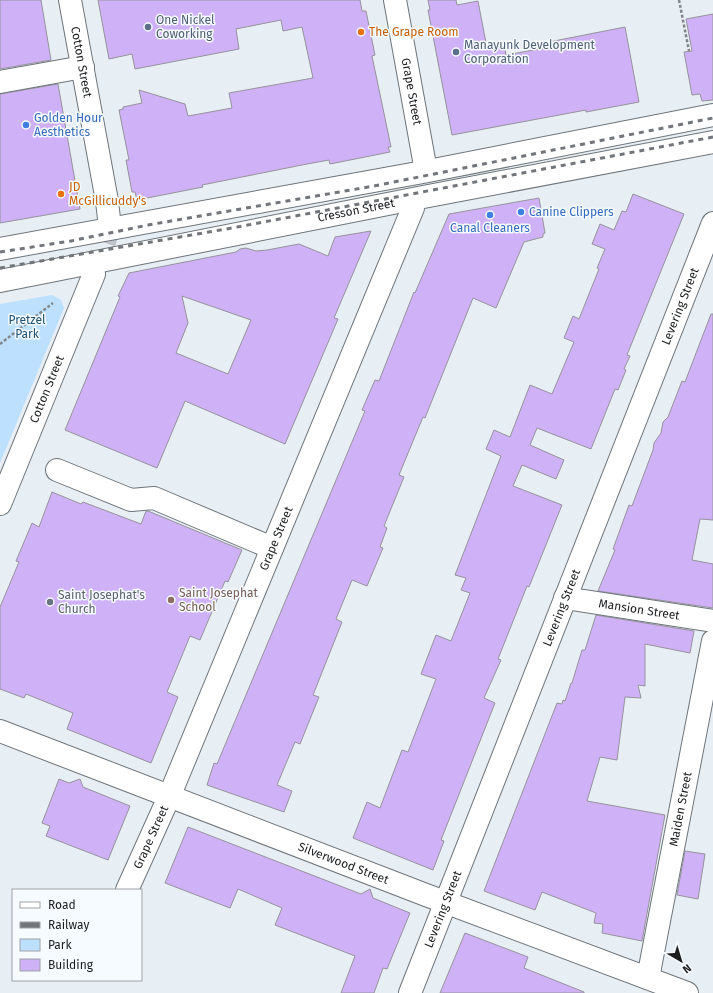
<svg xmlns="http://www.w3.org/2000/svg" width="713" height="993" viewBox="0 0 713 993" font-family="'Fira Sans',sans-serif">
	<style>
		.green { fill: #bce0fe }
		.building { fill: #cfb1f8; stroke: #96939a; fill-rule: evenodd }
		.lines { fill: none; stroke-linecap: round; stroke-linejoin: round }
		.minor-tunnel { stroke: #bec4c9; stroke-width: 22; stroke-dasharray: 22 11; stroke-linecap: butt }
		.minor-casing { stroke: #6e757a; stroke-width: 24 }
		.path { stroke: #808589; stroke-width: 2.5; stroke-dasharray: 3 2; stroke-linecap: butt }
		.minor { stroke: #fff; stroke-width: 22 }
		.rail { stroke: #72767a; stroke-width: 3; stroke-dasharray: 5 5; stroke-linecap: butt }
		.service-dot { fill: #5c6f8a; stroke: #f6fbff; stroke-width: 1.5 }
		.food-dot { fill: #e8710a; stroke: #f6fbff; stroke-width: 1.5 }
		.shop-dot { fill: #3f7fe0; stroke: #f6fbff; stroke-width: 1.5 }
		.education-dot { fill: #8d6e63; stroke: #f6fbff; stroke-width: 1.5 }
		.worship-dot { fill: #6b7280; stroke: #f6fbff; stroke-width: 1.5 }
		.labels { text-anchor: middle; stroke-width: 3; stroke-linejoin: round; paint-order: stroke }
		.service-label { font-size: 12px; fill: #4e5e75; stroke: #f6fbff; text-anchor: start }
		.food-label { font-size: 12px; fill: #c56008; stroke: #f6fbff; text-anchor: start }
		.street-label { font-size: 12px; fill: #1b1d1f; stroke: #f6fbff }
		.shop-label { font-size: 12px; fill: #366cbe; stroke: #f6fbff; text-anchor: start }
		.park-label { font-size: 12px; fill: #1f5074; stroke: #f6fbff }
		.education-label { font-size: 12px; fill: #785e54; stroke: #f6fbff; text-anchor: start }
		.worship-label { font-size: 12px; fill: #5b616d; stroke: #f6fbff; text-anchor: start }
	</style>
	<rect width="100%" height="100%" fill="#e7eef4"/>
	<!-- green -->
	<polygon class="green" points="52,295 61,300 64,308 0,463 0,304"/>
	<!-- building -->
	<g class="building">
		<polygon points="0,0 41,0 51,60 0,69"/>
		<polygon points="98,0 360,0 362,11 366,11 375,55 372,56 391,147 388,147 390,152 330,164 329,160 307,164 202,185 203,187 137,200 135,192 132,192 126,160 129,160 119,110 123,109 123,107 142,103 139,90 185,104 188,116 232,108 229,93 313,78 302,27 283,31 281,20 236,29 239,49 135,69 132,54 109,59"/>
		<polygon points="428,0 456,0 457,5 478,1 487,48 504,44 506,55 550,47 549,42 625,27 639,102 586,112 586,110 452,135 428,10 430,10"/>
		<polygon points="713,14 713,100 702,101 700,94 692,95 684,52 692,51 686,19"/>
		<polygon points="58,84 80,209 0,223 0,94"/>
		<polygon points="633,194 684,214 627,355 630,356 624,369 626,370 618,390 615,389 591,449 537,428 530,445 564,460 556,479 522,465 513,486 562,505 529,587 527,586 498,659 501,660 484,698 495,703 441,840 444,841 433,870 353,838 367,802 380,808 402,750 408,752 436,679 421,674 436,635 451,641 470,593 461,590 466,578 455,575 501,456 486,449 494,430 510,437 530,385 552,394 574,342 564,338 573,316 579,319 599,269 597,268 605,249 592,244 600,224 614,230 622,211 626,212"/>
		<polygon points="539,198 545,233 543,234 543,237 524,242 496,308 473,298 425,418 423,417 399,475 404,477 384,526 387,528 380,547 383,548 367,586 352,580 336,619 342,622 313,695 319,697 300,744 295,742 277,785 292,791 284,812 207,785 214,763 217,764 365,411 362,410 375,380 379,381 414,292 415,293 449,214"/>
		<path d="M371 231 334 318 338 319 285 444 185 401 157 468 65 430 120 297 118 296 129 273 236 252 240 249 246 248 256 251 267 250 299 244 328 256 335 237ZM182 296 251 320 228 374 176 353 188 323Z"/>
		<polygon points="711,314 713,314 713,520 700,519 692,560 713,564 713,608 598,591 615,550 613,549 629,505 632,506 653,450 654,443 661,433 663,422 668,417 682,381 685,382"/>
		<polygon points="52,492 81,504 83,502 141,524 146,511 148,511 242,550 228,582 225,581 200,640 190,636 167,692 178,697 151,763 67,729 73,713 26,694 24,698 0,689 0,607 19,562 16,561 32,523 39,527"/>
		<polygon points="596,615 694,631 690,653 645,644 645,686 638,685 641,698 625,697 617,760 600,757 587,801 665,815 642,941 602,933 603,924 594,923 596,913 542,892 535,910 484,891 557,703 562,704 563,700 565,701 571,683 572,683 582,650 585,650"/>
		<polygon points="59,779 69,783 80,779 83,787 130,806 108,860 46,836 50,826 42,823"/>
		<polygon points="188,827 361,894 370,889 373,898 410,913 387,969 383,968 374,993 341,993 355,956 275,925 282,908 238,889 230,908 165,883"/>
		<polygon points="685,851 705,854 698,899 677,895"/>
		<polygon points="465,933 528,957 524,968 584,992 584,993 440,993"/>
	</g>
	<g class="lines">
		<!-- minor-tunnel -->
		<polyline class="minor-tunnel" points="94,274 109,230 109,219"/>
		<defs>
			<g id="minor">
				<path id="s1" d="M70 0 107 201 109 219"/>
				<path id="s2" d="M395 0 424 160"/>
				<polyline points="0,82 83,67"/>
				<polyline points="0,249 423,172 713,115"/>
				<path id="s3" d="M0 281 418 198 713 142"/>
				<polyline points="57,470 131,500 154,498 272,548"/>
				<path id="s4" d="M0 504 94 274"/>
				<path id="s5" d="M565 598 713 621"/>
				<path id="s6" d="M0 731 426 895 687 993"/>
				<path id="s7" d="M127 890 169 797 413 208"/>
				<path id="s8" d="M648 978 713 641"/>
				<path id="s9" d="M410 993 713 223"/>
			</g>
		</defs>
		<!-- minor casing -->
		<use href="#minor" class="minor-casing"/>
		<!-- path -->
		<g class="path">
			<polyline points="679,0 689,51"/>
			<polyline points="0,344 53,303"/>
		</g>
		<!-- minor -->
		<use href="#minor" class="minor"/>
		<!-- rail -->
		<g class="rail">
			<polyline points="0,252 71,241 148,225 374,186 713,118"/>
			<polyline points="0,268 232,228 713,137"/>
		</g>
	</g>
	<!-- markers -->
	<g class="service-dot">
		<circle cx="148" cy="27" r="4"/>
		<circle cx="456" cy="52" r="4"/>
	</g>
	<g class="food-dot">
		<circle cx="361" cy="32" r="4"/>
		<circle cx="61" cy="194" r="4"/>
	</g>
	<g class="shop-dot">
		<circle cx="26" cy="125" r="4"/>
		<circle cx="521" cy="212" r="4"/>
		<circle cx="490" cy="215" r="4"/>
	</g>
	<circle class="education-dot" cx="171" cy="600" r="4"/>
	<circle class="worship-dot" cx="50" cy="602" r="4"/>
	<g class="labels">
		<!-- service labels -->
		<g class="service-label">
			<text x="156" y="24">One Nickel<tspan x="156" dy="14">Coworking</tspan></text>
			<text x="464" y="49">Manayunk Development<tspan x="464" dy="14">Corporation</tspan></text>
		</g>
		<!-- food labels -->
		<g class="food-label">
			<text x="369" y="36">The Grape Room</text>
			<text x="69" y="191">JD<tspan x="69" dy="14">McGillicuddy's</tspan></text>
		</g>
		<!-- street labels -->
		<g class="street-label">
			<text dy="4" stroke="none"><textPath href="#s1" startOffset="63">Cotton Street</textPath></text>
			<text dy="4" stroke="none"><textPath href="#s2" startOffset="93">Grape Street</textPath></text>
			<text dy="4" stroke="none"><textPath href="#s3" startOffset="363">Cresson Street</textPath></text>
			<text dy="4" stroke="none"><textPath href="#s9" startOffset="738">Levering Street</textPath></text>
			<text dy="4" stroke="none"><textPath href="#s4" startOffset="124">Cotton Street</textPath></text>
			<text dy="4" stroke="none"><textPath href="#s7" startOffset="382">Grape Street</textPath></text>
			<text dy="4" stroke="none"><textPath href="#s9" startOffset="414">Levering Street</textPath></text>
			<text dy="4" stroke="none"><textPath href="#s5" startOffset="75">Mansion Street</textPath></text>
			<text dy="4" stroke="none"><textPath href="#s8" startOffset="172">Maiden Street</textPath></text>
			<text dy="4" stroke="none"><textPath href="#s7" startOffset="58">Grape Street</textPath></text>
			<text dy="4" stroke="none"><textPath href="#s6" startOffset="368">Silverwood Street</textPath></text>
			<text dy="4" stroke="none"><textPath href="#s9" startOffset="90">Levering Street</textPath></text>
		</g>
		<!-- shop labels -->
		<g class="shop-label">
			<text x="34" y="122">Golden Hour<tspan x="34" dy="14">Aesthetics</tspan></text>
			<text x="529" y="216">Canine Clippers</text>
			<text x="490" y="232" text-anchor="middle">Canal Cleaners</text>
		</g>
		<!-- park labels -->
		<g class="park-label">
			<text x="27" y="324">Pretzel<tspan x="27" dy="14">Park</tspan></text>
		</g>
		<!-- education labels -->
		<g class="education-label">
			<text x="179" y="597">Saint Josephat<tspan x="179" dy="14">School</tspan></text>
		</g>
		<!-- worship labels -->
		<g class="worship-label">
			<text x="58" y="599">Saint Josephat's<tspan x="58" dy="14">Church</tspan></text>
		</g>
	</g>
	<!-- legend -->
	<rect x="12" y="889" width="130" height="92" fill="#f6fbff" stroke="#9ea2a5"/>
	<rect x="20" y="902" width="20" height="6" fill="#ffffff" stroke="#9ea2a5"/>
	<text x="48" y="909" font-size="12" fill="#1b1d1f">Road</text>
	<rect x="20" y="922" width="20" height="6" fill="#72767a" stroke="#9ea2a5"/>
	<text x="48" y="929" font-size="12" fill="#1b1d1f">Railway</text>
	<rect x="20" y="939" width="20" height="12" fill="#bce0fe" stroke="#9ea2a5"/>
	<text x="48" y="949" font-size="12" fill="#1b1d1f">Park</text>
	<rect x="20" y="959" width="20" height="12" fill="#cfb1f8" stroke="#9ea2a5"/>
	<text x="48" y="969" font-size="12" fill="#1b1d1f">Building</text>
	<!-- north arrow -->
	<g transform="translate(681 961) rotate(142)" stroke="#f6fbff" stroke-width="3" paint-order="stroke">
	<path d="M0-3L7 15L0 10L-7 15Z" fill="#1b1d1f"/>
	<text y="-6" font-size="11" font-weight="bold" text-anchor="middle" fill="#1b1d1f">N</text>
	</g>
</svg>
